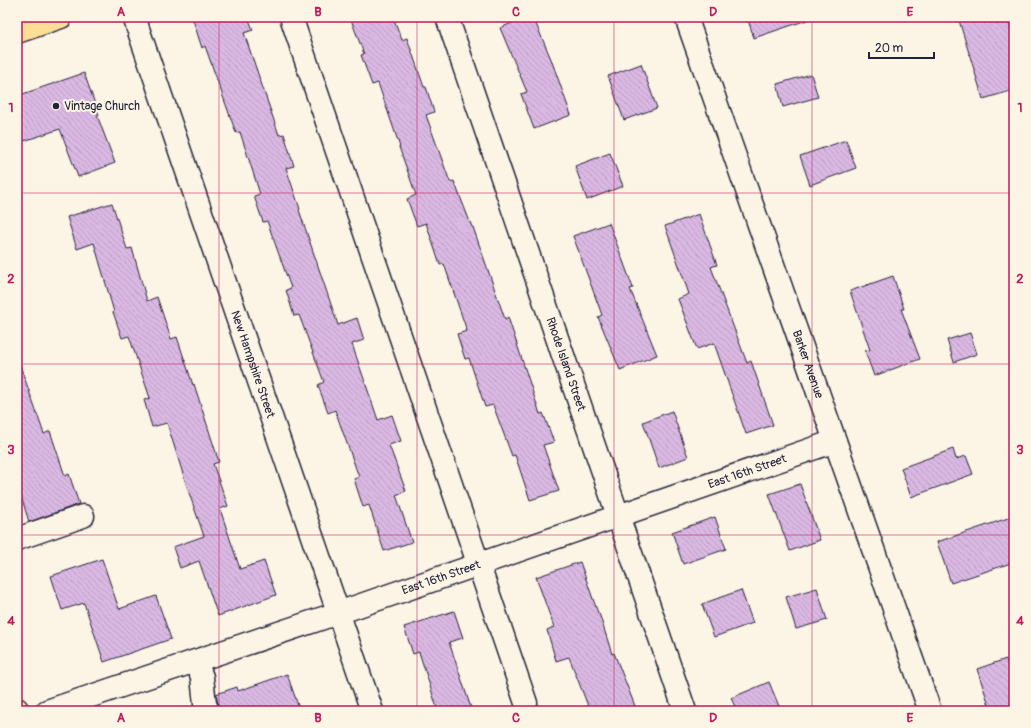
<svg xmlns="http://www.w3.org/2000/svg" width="1031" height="728" viewBox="0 0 1031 728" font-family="Pangolin,sans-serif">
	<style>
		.building { fill: url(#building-back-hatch); stroke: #22223b }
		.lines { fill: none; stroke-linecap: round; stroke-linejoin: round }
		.minor-casing { stroke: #22223b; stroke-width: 25 }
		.major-casing { stroke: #22223b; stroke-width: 25 }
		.minor { stroke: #fcf5e5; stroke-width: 22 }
		.major { stroke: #fcde96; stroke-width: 22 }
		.grid { fill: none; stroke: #c2185b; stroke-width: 1; stroke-opacity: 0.55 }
		.poi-dot { fill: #22223b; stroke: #fcf5e5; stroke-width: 1.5 }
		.labels { text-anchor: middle; stroke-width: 4; stroke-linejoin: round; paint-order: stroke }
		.poi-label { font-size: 12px; fill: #22223b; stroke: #fcf5e5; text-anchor: start }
		.street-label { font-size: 12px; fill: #22223b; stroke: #fcf5e5 }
		.neatline { fill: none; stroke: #c2185b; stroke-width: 1.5 }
		.grid-label { font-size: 13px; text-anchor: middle; font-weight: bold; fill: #c2185b }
	</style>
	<defs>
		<pattern id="building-back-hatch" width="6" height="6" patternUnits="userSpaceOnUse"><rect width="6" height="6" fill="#dab8e3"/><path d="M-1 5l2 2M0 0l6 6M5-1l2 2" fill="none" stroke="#bb9ec4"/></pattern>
	</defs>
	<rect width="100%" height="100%" fill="#fcf5e5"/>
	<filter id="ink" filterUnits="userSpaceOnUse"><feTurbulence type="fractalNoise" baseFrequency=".025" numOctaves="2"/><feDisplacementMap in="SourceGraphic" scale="8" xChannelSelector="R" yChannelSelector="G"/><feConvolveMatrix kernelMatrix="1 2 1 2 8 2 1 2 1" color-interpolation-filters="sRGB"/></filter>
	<g filter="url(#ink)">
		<!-- building -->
		<g class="building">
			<polygon points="192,17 248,17 253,30 244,33 279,135 284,134 294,166 286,168 300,209 299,210 338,325 357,318 364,340 352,344 378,420 392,415 401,441 389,445 406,491 396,495 412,542 384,551 369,505 363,507 354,479 359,477 335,410 328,413 318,385 324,382 299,315 294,316 286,290 291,288 267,221 263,222 254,196 260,194 240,132 236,133 205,46 202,48"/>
			<polygon points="350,17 393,17 402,40 407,38 424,87 426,87 434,112 426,115 450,182 454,181 472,227 473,227 505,319 508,317 540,414 543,413 554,442 543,445 559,491 530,500 515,455 512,456 493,405 485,407 469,358 465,359 457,334 467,331 444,264 440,265 426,223 417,226 407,199 416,195 399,147 400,147 378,83 372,85 361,55 364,54"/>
			<polygon points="526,17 533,17 551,59 571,115 534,129 521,94 527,92 500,28"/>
			<polygon points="747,17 807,17 807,20 754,38"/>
			<polygon points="958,17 1007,17 1014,40 1014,90 983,99"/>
			<polygon points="641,64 657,108 624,120 608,76"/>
			<polygon points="84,73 99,115 97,115 115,163 78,177 60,129 24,141 17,121 17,96"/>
			<polygon points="811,74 818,97 783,107 777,84"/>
			<polygon points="846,140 856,168 810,185 800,156"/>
			<polygon points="610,153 623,186 587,200 575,166"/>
			<polygon points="112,203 127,249 132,248 147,301 157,297 171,339 177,337 193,385 194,384 219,462 213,464 228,506 220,509 240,569 264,561 276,595 218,616 199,561 180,568 173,547 204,536 188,490 167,423 152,427 144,400 150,398 129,336 122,338 113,312 114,312 94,243 77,249 67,217"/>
			<polygon points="699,214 717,265 711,267 747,363 751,361 773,425 746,434 714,343 697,349 678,299 689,294 665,226"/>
			<polygon points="609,223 633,288 630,289 657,355 620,370 598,317 602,315 573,236"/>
			<polygon points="893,276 904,309 901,309 920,359 874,376 865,351 870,350 850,291"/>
			<polygon points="970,333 977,354 954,362 947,340"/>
			<polygon points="17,365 20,365 44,434 50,431 65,476 69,474 79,504 29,522 17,483"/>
			<polygon points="672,411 688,457 659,468 643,422"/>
			<polygon points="953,449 956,459 966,456 973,474 911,497 901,468"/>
			<polygon points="800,484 820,540 790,551 769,494"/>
			<polygon points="1014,516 1014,562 951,583 937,542"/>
			<polygon points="715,517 726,549 683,564 672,532"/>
			<polygon points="102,559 119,609 156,596 171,639 104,662 84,603 62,610 51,576"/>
			<polygon points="580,562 598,613 599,613 612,654 614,653 637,711 590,711 569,657 556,661 547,630 554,627 536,577"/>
			<polygon points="817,588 827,620 796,629 786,597"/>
			<polygon points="741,590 753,623 714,637 702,604"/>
			<polygon points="454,611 463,638 449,642 472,711 438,711 419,652 413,654 404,627"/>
			<polygon points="1006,659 1014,683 1014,706 998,711 991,711 977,669"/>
			<polygon points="287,674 300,711 221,711 217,700 216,694 237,687 238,691"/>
			<polygon points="769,682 781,711 737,711 731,698"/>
		</g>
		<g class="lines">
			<defs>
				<g id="minor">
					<path id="s1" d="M134 17 372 711"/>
					<polyline points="291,17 526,703"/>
					<path id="s2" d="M447 17 685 711"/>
					<path id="s3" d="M686 17 930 711"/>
					<polyline points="17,539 83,516"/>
					<polyline points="196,661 202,677 205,704 208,711"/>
					<path id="s4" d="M47 711 338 613 835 441"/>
				</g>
				<g id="major">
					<polyline points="17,32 61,17"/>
					<polyline points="17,709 18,711"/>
				</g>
			</defs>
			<!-- minor casing -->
			<use href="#minor" class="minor-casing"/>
			<!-- major casing -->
			<use href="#major" class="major-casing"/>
			<!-- minor -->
			<use href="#minor" class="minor"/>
			<!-- major -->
			<use href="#major" class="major"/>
		</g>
	</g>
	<!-- grid -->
	<path class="grid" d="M219 17V711M417 17V711M614 17V711M812 17V711M17 193H1014M17 364H1014M17 535H1014"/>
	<!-- markers -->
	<circle class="poi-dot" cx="56" cy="106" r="4"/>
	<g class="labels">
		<!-- poi labels -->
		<g class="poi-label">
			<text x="64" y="110">Vintage Church</text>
		</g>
		<!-- street labels -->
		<g class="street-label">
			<text dy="4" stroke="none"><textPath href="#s1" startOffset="367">New Hampshire Street</textPath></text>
			<text dy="4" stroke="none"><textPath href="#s2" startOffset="367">Rhode Island Street</textPath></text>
			<text dy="4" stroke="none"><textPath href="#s3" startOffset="368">Barker Avenue</textPath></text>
			<text dy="4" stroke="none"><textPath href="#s4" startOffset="740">East 16th Street</textPath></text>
			<text dy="4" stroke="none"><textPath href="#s4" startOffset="416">East 16th Street</textPath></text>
		</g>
	</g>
	<!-- margin -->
	<rect width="1031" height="728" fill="none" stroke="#fcf5e5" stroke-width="44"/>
	<!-- scale -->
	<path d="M869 52v6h65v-6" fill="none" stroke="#22223b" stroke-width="2"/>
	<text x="875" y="52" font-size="12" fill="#22223b" stroke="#fcf5e5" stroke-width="3" paint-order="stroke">20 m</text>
	<rect x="22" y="22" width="987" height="684" class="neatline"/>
	<g class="grid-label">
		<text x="121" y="16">A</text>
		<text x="318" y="16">B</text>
		<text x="516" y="16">C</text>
		<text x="713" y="16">D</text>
		<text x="910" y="16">E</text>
		<text x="11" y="112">1</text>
		<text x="1020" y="112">1</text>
		<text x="11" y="283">2</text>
		<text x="1020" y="283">2</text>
		<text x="11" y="454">3</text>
		<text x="1020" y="454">3</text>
		<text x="11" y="625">4</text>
		<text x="1020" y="625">4</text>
		<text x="121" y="722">A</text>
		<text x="318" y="722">B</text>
		<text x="516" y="722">C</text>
		<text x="713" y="722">D</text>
		<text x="910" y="722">E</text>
	</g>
</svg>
